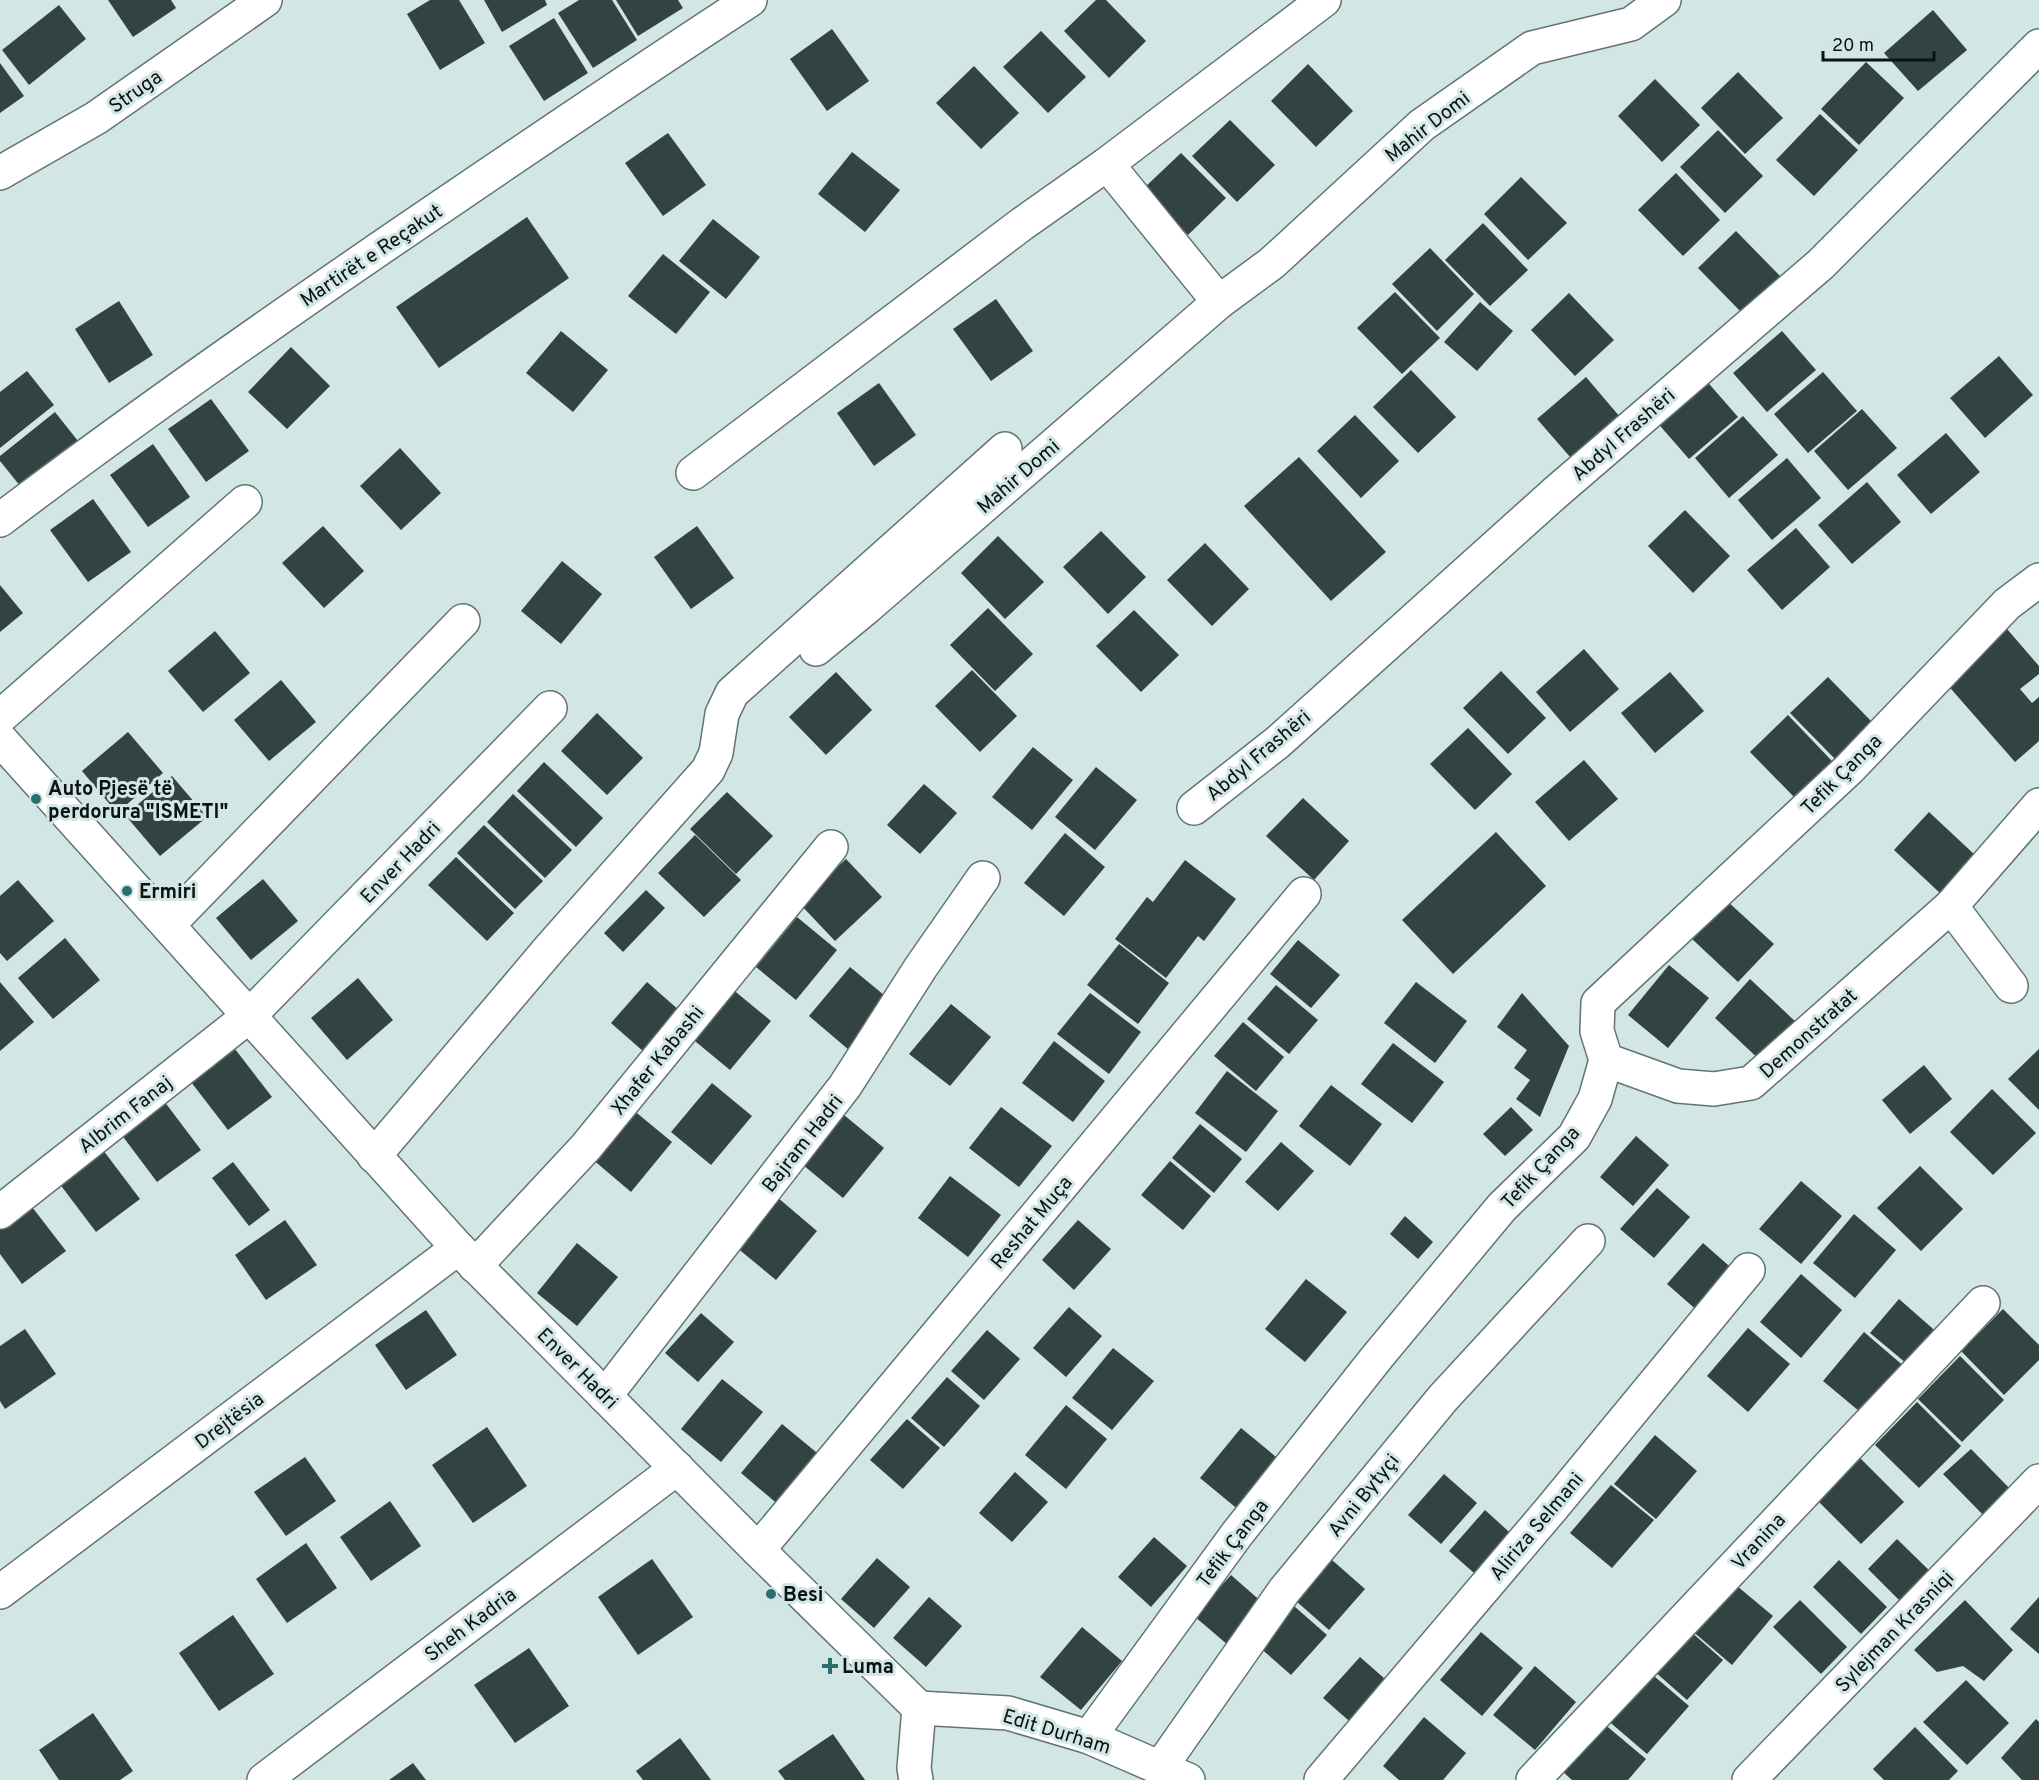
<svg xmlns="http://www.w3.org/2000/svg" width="2039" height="1780" viewBox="0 0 2039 1780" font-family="Overpass,sans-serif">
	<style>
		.building { fill: #324342 }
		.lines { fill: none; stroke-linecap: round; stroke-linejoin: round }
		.minor-casing { stroke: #627474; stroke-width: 36 }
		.tertiary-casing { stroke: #627474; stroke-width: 36 }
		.minor { stroke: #fff; stroke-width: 33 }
		.tertiary { stroke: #fff; stroke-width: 33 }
		.poi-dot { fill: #26706f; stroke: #d1e6e5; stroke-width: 2 }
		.labels { text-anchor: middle; stroke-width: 6; stroke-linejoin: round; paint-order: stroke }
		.street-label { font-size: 20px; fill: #0b1211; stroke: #d1e6e5 }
		.poi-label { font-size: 20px; font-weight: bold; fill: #0b1211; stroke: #d1e6e5; text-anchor: start }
	</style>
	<rect width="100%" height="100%" fill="#d1e6e5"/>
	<!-- building -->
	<g class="building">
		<polygon points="108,0 171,0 176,8 133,37"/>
		<polygon points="430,0 459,0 485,43 440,70 407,14"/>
		<polygon points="484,0 545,0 547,5 502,32"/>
		<polygon points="579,0 612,0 637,40 593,68 558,13"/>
		<polygon points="616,0 678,0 683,8 638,36"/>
		<polygon points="1096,0 1106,0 1146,41 1109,78 1064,31"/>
		<polygon points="59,5 86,39 29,85 2,50"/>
		<polygon points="1933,10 1967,50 1918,91 1884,53"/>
		<polygon points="554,18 588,73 544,101 509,46"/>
		<polygon points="832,29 869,81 827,111 790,59"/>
		<polygon points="1041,31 1086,77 1048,113 1003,67"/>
		<polygon points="1866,62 1904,98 1859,145 1821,109"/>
		<polygon points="0,63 24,96 0,113"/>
		<polygon points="1308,64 1353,111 1316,147 1271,101"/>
		<polygon points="974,66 1019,113 981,149 936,103"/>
		<polygon points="1738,72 1783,118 1745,154 1701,108"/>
		<polygon points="1655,79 1700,125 1662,162 1618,116"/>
		<polygon points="1820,114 1858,150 1814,196 1776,160"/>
		<polygon points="1230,120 1275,165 1237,202 1192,156"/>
		<polygon points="1718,130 1763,176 1725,213 1680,167"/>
		<polygon points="668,133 706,185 663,216 625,163"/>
		<polygon points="852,152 900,190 865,232 818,194"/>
		<polygon points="1181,153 1226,198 1188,235 1143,189"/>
		<polygon points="1676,173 1720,220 1683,256 1638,210"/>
		<polygon points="1521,177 1567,223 1528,260 1484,214"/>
		<polygon points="527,217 569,278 439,368 396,307"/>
		<polygon points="713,219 760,257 726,299 679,261"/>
		<polygon points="1483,223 1528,270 1490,306 1445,260"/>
		<polygon points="1736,231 1781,277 1743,314 1698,268"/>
		<polygon points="1430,248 1474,294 1437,331 1392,284"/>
		<polygon points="663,254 710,292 676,334 628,296"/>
		<polygon points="1395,292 1440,338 1402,374 1357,328"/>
		<polygon points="1569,293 1614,340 1575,376 1531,330"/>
		<polygon points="996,299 1033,351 991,381 953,329"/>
		<polygon points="119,301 153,355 109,383 75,329"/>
		<polygon points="1480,302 1513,331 1477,371 1444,342"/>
		<polygon points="561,331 608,370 573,412 526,373"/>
		<polygon points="1782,331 1816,370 1767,412 1733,373"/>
		<polygon points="291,347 330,386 287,429 248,392"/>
		<polygon points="1999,356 2033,395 1985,438 1950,398"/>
		<polygon points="1411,370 1456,417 1418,453 1373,407"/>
		<polygon points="27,371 54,405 0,448 0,392"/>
		<polygon points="1823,372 1857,411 1808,453 1774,414"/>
		<polygon points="1586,377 1620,417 1571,458 1537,419"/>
		<polygon points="1704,378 1738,417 1689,459 1655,420"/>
		<polygon points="879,383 916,435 874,466 837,413"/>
		<polygon points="211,399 249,451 206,482 168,429"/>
		<polygon points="1862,409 1897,448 1848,490 1814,451"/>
		<polygon points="55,412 82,446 25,492 0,461 0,456"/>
		<polygon points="1355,415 1399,461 1361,498 1317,451"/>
		<polygon points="1743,416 1778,455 1729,498 1695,458"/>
		<polygon points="1946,433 1980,472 1931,514 1897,475"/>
		<polygon points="153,444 190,497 148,527 110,475"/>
		<polygon points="400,448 441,493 401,530 360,486"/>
		<polygon points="1299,457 1386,552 1331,601 1244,506"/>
		<polygon points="1787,458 1821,498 1772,540 1738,500"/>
		<polygon points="1867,482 1901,522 1852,564 1818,525"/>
		<polygon points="93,499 131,552 88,582 50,530"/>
		<polygon points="1685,510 1730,556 1693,593 1648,546"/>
		<polygon points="323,526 364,571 324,608 282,563"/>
		<polygon points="697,526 734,578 691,609 654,557"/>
		<polygon points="1796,528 1830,567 1782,610 1747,570"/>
		<polygon points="1101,531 1146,577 1108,614 1063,567"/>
		<polygon points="998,536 1044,582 1005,619 961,573"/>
		<polygon points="1205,543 1249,589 1212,626 1167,580"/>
		<polygon points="562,561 602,594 561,644 521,611"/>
		<polygon points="0,585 23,613 0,632"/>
		<polygon points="988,608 1033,654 995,691 950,645"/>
		<polygon points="1134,610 1179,655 1141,692 1096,646"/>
		<polygon points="2007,629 2039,666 2039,674 2020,689 2032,703 2039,697 2039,741 2015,762 1945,682"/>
		<polygon points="215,631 250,673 203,712 168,671"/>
		<polygon points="1584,649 1619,689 1570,732 1536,692"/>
		<polygon points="972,670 1017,716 980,752 935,706"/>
		<polygon points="1501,671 1546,718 1508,754 1463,708"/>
		<polygon points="836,672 872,710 826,755 789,717"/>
		<polygon points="1670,672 1704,711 1655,753 1621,713"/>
		<polygon points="1828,677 1873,723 1835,759 1790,713"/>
		<polygon points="281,680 316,722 269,761 234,720"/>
		<polygon points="597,713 643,758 607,795 561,751"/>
		<polygon points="1788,715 1832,761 1795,798 1750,752"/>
		<polygon points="1468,728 1512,774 1475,810 1430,764"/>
		<polygon points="128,732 163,773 117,813 82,771"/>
		<polygon points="1033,747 1073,780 1032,830 992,797"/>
		<polygon points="1584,760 1618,799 1569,841 1535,802"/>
		<polygon points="544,762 603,818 576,847 517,791"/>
		<polygon points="1096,767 1137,800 1095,850 1055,817"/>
		<polygon points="172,776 207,817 160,856 125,815"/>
		<polygon points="924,784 957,813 920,854 887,825"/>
		<polygon points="727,792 773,836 736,874 690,829"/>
		<polygon points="513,794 572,850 545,878 487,822"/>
		<polygon points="1303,798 1349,841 1314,880 1266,836"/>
		<polygon points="1929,812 1976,856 1941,894 1894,850"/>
		<polygon points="484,825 543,881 515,909 457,853"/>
		<polygon points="1496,832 1546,886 1453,974 1402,920"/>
		<polygon points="1065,833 1105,867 1064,916 1024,883"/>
		<polygon points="695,835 741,880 704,917 658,873"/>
		<polygon points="456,857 514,913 487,941 428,885"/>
		<polygon points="846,859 882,897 835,941 799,903"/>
		<polygon points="1185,860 1236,899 1204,941 1198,936 1166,978 1115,939 1147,897 1153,902"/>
		<polygon points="263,879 298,921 251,960 216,918"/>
		<polygon points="18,880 54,921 7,961 0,953 0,896"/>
		<polygon points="646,890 665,908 623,952 604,933"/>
		<polygon points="1726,900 1774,944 1738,982 1691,938"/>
		<polygon points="797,917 837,950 796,1000 756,967"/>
		<polygon points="65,938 100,980 53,1019 18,978"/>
		<polygon points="1298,940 1340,975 1311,1008 1270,974"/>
		<polygon points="1119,944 1169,983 1138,1024 1087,985"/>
		<polygon points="1669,965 1709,998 1668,1048 1628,1015"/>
		<polygon points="850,967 890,1000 849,1050 809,1016"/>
		<polygon points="358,978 393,1020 347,1060 311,1018"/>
		<polygon points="1750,979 1797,1023 1762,1062 1715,1018"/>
		<polygon points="0,982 34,1022 0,1051"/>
		<polygon points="647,982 680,1011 644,1052 611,1023"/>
		<polygon points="1416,982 1467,1021 1435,1063 1384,1023"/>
		<polygon points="1276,985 1318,1020 1289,1054 1247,1019"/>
		<polygon points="731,988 771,1021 730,1070 690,1037"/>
		<polygon points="1090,993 1141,1032 1109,1074 1057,1034"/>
		<polygon points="1522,993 1569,1046 1540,1117 1516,1099 1530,1080 1514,1068 1527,1050 1497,1027"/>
		<polygon points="951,1004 991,1037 950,1086 909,1054"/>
		<polygon points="1243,1022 1284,1057 1256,1091 1214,1056"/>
		<polygon points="1054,1041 1105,1081 1073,1122 1022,1083"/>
		<polygon points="1393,1043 1444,1082 1412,1123 1361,1084"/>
		<polygon points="235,1049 272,1097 228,1130 191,1082"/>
		<polygon points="2039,1049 2039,1110 2008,1079"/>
		<polygon points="1924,1065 1952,1099 1910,1134 1882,1100"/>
		<polygon points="1227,1071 1278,1111 1246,1152 1195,1113"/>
		<polygon points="712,1083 752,1116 711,1165 671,1132"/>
		<polygon points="1331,1085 1382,1124 1350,1166 1299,1126"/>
		<polygon points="1992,1089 2036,1133 1993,1175 1950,1132"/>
		<polygon points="164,1101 201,1150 157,1182 121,1134"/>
		<polygon points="1001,1107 1052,1146 1019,1187 969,1148"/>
		<polygon points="1511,1107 1533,1130 1505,1156 1483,1134"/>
		<polygon points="632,1109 672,1142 631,1192 591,1158"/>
		<polygon points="844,1115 884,1148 843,1198 803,1165"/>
		<polygon points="1200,1124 1242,1159 1214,1193 1172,1158"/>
		<polygon points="1636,1136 1669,1165 1633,1206 1600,1177"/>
		<polygon points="1281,1142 1314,1171 1278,1211 1245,1182"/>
		<polygon points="103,1150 140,1199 96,1232 59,1183"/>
		<polygon points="1170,1161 1211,1196 1183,1230 1141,1195"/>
		<polygon points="233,1162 270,1210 249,1226 212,1178"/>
		<polygon points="1920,1166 1963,1209 1921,1251 1877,1208"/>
		<polygon points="950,1176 1001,1215 968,1257 918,1218"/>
		<polygon points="1801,1181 1842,1216 1801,1264 1759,1229"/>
		<polygon points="1657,1188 1690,1217 1654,1258 1620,1229"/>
		<polygon points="777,1197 817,1231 776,1280 736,1247"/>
		<polygon points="29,1203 66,1251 22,1284 0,1254 0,1225"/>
		<polygon points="1854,1214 1896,1250 1855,1298 1813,1263"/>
		<polygon points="1405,1216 1433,1242 1418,1259 1390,1234"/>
		<polygon points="285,1220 317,1265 266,1300 235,1255"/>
		<polygon points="1078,1220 1111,1249 1074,1290 1042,1260"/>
		<polygon points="577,1243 618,1277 577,1326 537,1293"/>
		<polygon points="1703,1243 1736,1272 1700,1313 1667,1284"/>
		<polygon points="1801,1274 1842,1310 1801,1358 1760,1322"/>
		<polygon points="1306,1279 1347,1312 1305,1362 1265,1329"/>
		<polygon points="1899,1299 1940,1335 1912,1368 1870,1333"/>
		<polygon points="1069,1307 1102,1336 1066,1377 1033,1348"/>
		<polygon points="2003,1309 2039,1345 2039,1360 2004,1395 1961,1351"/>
		<polygon points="426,1310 457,1355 406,1390 375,1345"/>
		<polygon points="701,1313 734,1342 698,1382 665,1353"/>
		<polygon points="1748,1328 1790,1364 1748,1412 1707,1376"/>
		<polygon points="25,1329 56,1374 5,1409 0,1401 0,1346"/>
		<polygon points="987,1330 1020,1359 984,1400 951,1371"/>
		<polygon points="1864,1332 1906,1368 1865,1416 1823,1381"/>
		<polygon points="1113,1348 1154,1381 1112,1430 1072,1398"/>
		<polygon points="1960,1356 2004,1400 1962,1442 1918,1399"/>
		<polygon points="947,1377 980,1406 944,1447 911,1418"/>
		<polygon points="722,1379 763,1412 721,1462 681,1429"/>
		<polygon points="1917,1402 1961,1446 1919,1488 1875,1445"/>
		<polygon points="1066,1405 1107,1439 1066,1489 1025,1455"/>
		<polygon points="907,1419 940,1448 903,1489 870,1460"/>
		<polygon points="782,1424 822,1457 781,1507 741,1473"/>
		<polygon points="487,1427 527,1486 473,1523 432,1465"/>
		<polygon points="1241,1428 1281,1461 1240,1511 1200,1478"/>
		<polygon points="1655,1435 1697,1471 1656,1519 1614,1484"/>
		<polygon points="1971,1449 2016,1495 1989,1521 1943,1474"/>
		<polygon points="305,1457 336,1501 286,1536 254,1492"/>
		<polygon points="1860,1458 1904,1502 1861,1544 1818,1501"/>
		<polygon points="1015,1472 1048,1502 1012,1542 979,1513"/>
		<polygon points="1444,1474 1477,1503 1441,1544 1408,1515"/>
		<polygon points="1611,1485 1654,1520 1612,1568 1570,1533"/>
		<polygon points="390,1501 421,1546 371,1581 340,1537"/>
		<polygon points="1485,1510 1518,1540 1482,1580 1449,1551"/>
		<polygon points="1154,1537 1187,1566 1151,1607 1118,1577"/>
		<polygon points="1897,1539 1939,1580 1909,1610 1868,1569"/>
		<polygon points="306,1543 337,1588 287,1623 256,1579"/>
		<polygon points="877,1558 910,1587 874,1628 841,1599"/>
		<polygon points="652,1559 693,1617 638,1655 598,1597"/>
		<polygon points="1332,1560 1365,1589 1329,1630 1296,1601"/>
		<polygon points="1839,1560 1887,1607 1861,1634 1813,1587"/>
		<polygon points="1231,1575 1264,1604 1228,1645 1194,1616"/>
		<polygon points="1731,1581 1773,1616 1732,1665 1690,1629"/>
		<polygon points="929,1597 962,1626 926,1667 893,1638"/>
		<polygon points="2039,1597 2039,1654 2010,1629"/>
		<polygon points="1800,1600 1847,1647 1821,1674 1773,1627"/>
		<polygon points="1965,1600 2013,1650 1984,1681 1963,1666 1937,1672 1914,1650"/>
		<polygon points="1294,1606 1327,1635 1291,1675 1258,1646"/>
		<polygon points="233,1615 274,1674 219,1711 179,1653"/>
		<polygon points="1082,1627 1122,1661 1081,1710 1040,1677"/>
		<polygon points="1690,1631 1723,1660 1687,1700 1654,1671"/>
		<polygon points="1481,1632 1523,1668 1482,1716 1440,1680"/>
		<polygon points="529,1648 569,1706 515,1743 474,1685"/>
		<polygon points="1360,1657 1393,1686 1356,1727 1323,1698"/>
		<polygon points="1535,1666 1576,1702 1535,1750 1493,1715"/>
		<polygon points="1647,1670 1689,1706 1647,1754 1605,1718"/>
		<polygon points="1966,1680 2009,1723 1967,1765 1923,1722"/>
		<polygon points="93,1713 133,1771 120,1780 59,1780 39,1750"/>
		<polygon points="1424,1717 1466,1753 1443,1780 1399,1780 1383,1766"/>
		<polygon points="2036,1719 2039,1722 2039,1780 2022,1780 2001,1758"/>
		<polygon points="1603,1723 1646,1759 1628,1780 1572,1780 1562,1771"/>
		<polygon points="1915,1727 1958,1771 1949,1780 1884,1780 1873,1769"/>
		<polygon points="833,1734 865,1780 785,1780 778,1771"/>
		<polygon points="680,1738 711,1780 643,1780 636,1771"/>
		<polygon points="413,1763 426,1780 389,1780"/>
	</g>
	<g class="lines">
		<defs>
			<g id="minor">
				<polyline points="0,173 96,118 265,0"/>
				<polyline points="1219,302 1107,164 1324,0"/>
				<polyline points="693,473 1022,224 1107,164"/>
				<path d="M0 520C149 407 302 301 457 196 554 130 652 64 750 0"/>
				<polyline points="816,649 867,607 1219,302 1272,263 1422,125 1532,48 1631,24 1664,0"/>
				<polyline points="0,717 245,502"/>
				<polyline points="1194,808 1278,742 1555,493 1821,264 2039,46"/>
				<polyline points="1951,906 2011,986"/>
				<polyline points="168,925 463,621"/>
				<polyline points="1606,1060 1678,1086 1714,1089 1751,1083 1951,906 2039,805"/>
				<polyline points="374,1156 551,947 708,770 716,753 722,714 732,693 1005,449"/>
				<polyline points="0,1212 249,1016 550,708"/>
				<polyline points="475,1266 586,1147 831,847"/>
				<polyline points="605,1396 845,1086 921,967 983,878"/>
				<polyline points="758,1550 1304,894"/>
				<polyline points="0,1592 458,1248"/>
				<polyline points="1089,1737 1237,1534 1378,1356 1502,1207 1574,1137 1595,1099 1606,1060 1597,1031 1598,1003 1849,769 2007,604 2039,580"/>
				<polyline points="1160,1768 1284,1591 1443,1398 1588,1241"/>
				<polyline points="264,1780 677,1468"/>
				<polyline points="1321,1780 1552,1508 1748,1270"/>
				<polyline points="1533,1780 1983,1303"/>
				<polyline points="1749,1780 2039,1481"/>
			</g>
			<g id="tertiary">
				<polyline points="0,739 458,1248 758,1550 919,1708"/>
				<polyline points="919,1708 1008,1713 1089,1737 1188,1780"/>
				<polyline points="916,1780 914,1768 919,1708"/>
			</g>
		</defs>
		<!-- minor casing -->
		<use href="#minor" class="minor-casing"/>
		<!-- tertiary casing -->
		<use href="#tertiary" class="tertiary-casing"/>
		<!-- minor -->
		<use href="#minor" class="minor"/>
		<!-- tertiary -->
		<use href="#tertiary" class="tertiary"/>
	</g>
	<!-- markers -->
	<g class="poi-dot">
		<circle cx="36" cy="799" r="6"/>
		<circle cx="127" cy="891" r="6"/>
		<circle cx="771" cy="1594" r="6"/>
		<path d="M827 1657h6v6h6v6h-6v6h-6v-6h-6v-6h6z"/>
	</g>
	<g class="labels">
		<!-- street labels -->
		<g class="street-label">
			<text transform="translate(135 91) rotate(-35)" y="7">Struga</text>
			<text transform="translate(1427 126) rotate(-38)" y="7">Mahir Domi</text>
			<text transform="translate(371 255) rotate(-34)" y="7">Martirët e Reçakut</text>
			<text transform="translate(1623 434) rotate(-41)" y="7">Abdyl Frashëri</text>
			<text transform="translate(1018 476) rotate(-41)" y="7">Mahir Domi</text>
			<text transform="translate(1258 755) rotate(-40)" y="7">Abdyl Frashëri</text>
			<text transform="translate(1841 774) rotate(-45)" y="7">Tefik Çanga</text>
			<text transform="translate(400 862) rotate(-46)" y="7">Enver Hadri</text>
			<text transform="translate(1808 1033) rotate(-42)" y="7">Demonstratat</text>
			<text transform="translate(657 1060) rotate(-51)" y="7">Xhafer Kabashi</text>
			<text transform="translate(125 1114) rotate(-38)" y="7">Albrim Fanaj</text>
			<text transform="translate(802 1143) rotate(-52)" y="7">Bajram Hadri</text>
			<text transform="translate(1540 1167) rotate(-47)" y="7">Tefik Çanga</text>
			<text transform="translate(1031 1222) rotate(-50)" y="7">Reshat Muça</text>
			<text transform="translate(578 1368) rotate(45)" y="7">Enver Hadri</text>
			<text transform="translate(229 1420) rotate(-37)" y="7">Drejtësia</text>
			<text transform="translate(1363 1495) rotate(-51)" y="7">Avni Bytyçi</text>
			<text transform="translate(1536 1526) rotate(-50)" y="7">Aliriza Selmani</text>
			<text transform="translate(1758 1541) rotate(-47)" y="7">Vranina</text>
			<text transform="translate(1232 1543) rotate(-53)" y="7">Tefik Çanga</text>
			<text transform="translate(470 1624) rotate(-37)" y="7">Sheh Kadria</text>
			<text transform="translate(1894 1631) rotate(-46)" y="7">Sylejman Krasniqi</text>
			<text transform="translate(1057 1731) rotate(17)" y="7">Edit Durham</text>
		</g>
		<!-- poi labels -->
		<g class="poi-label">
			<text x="48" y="795">Auto Pjesë të<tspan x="48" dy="23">perdorura "ISMETI"</tspan></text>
			<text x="139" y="898">Ermiri</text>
			<text x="783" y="1601">Besi</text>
			<text x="842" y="1673">Luma</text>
		</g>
	</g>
	<!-- scale -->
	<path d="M1823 51v9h111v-9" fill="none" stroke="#0b1211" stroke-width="3"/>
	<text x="1832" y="51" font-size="18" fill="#0b1211" stroke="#d1e6e5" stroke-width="4.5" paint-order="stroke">20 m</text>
</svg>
